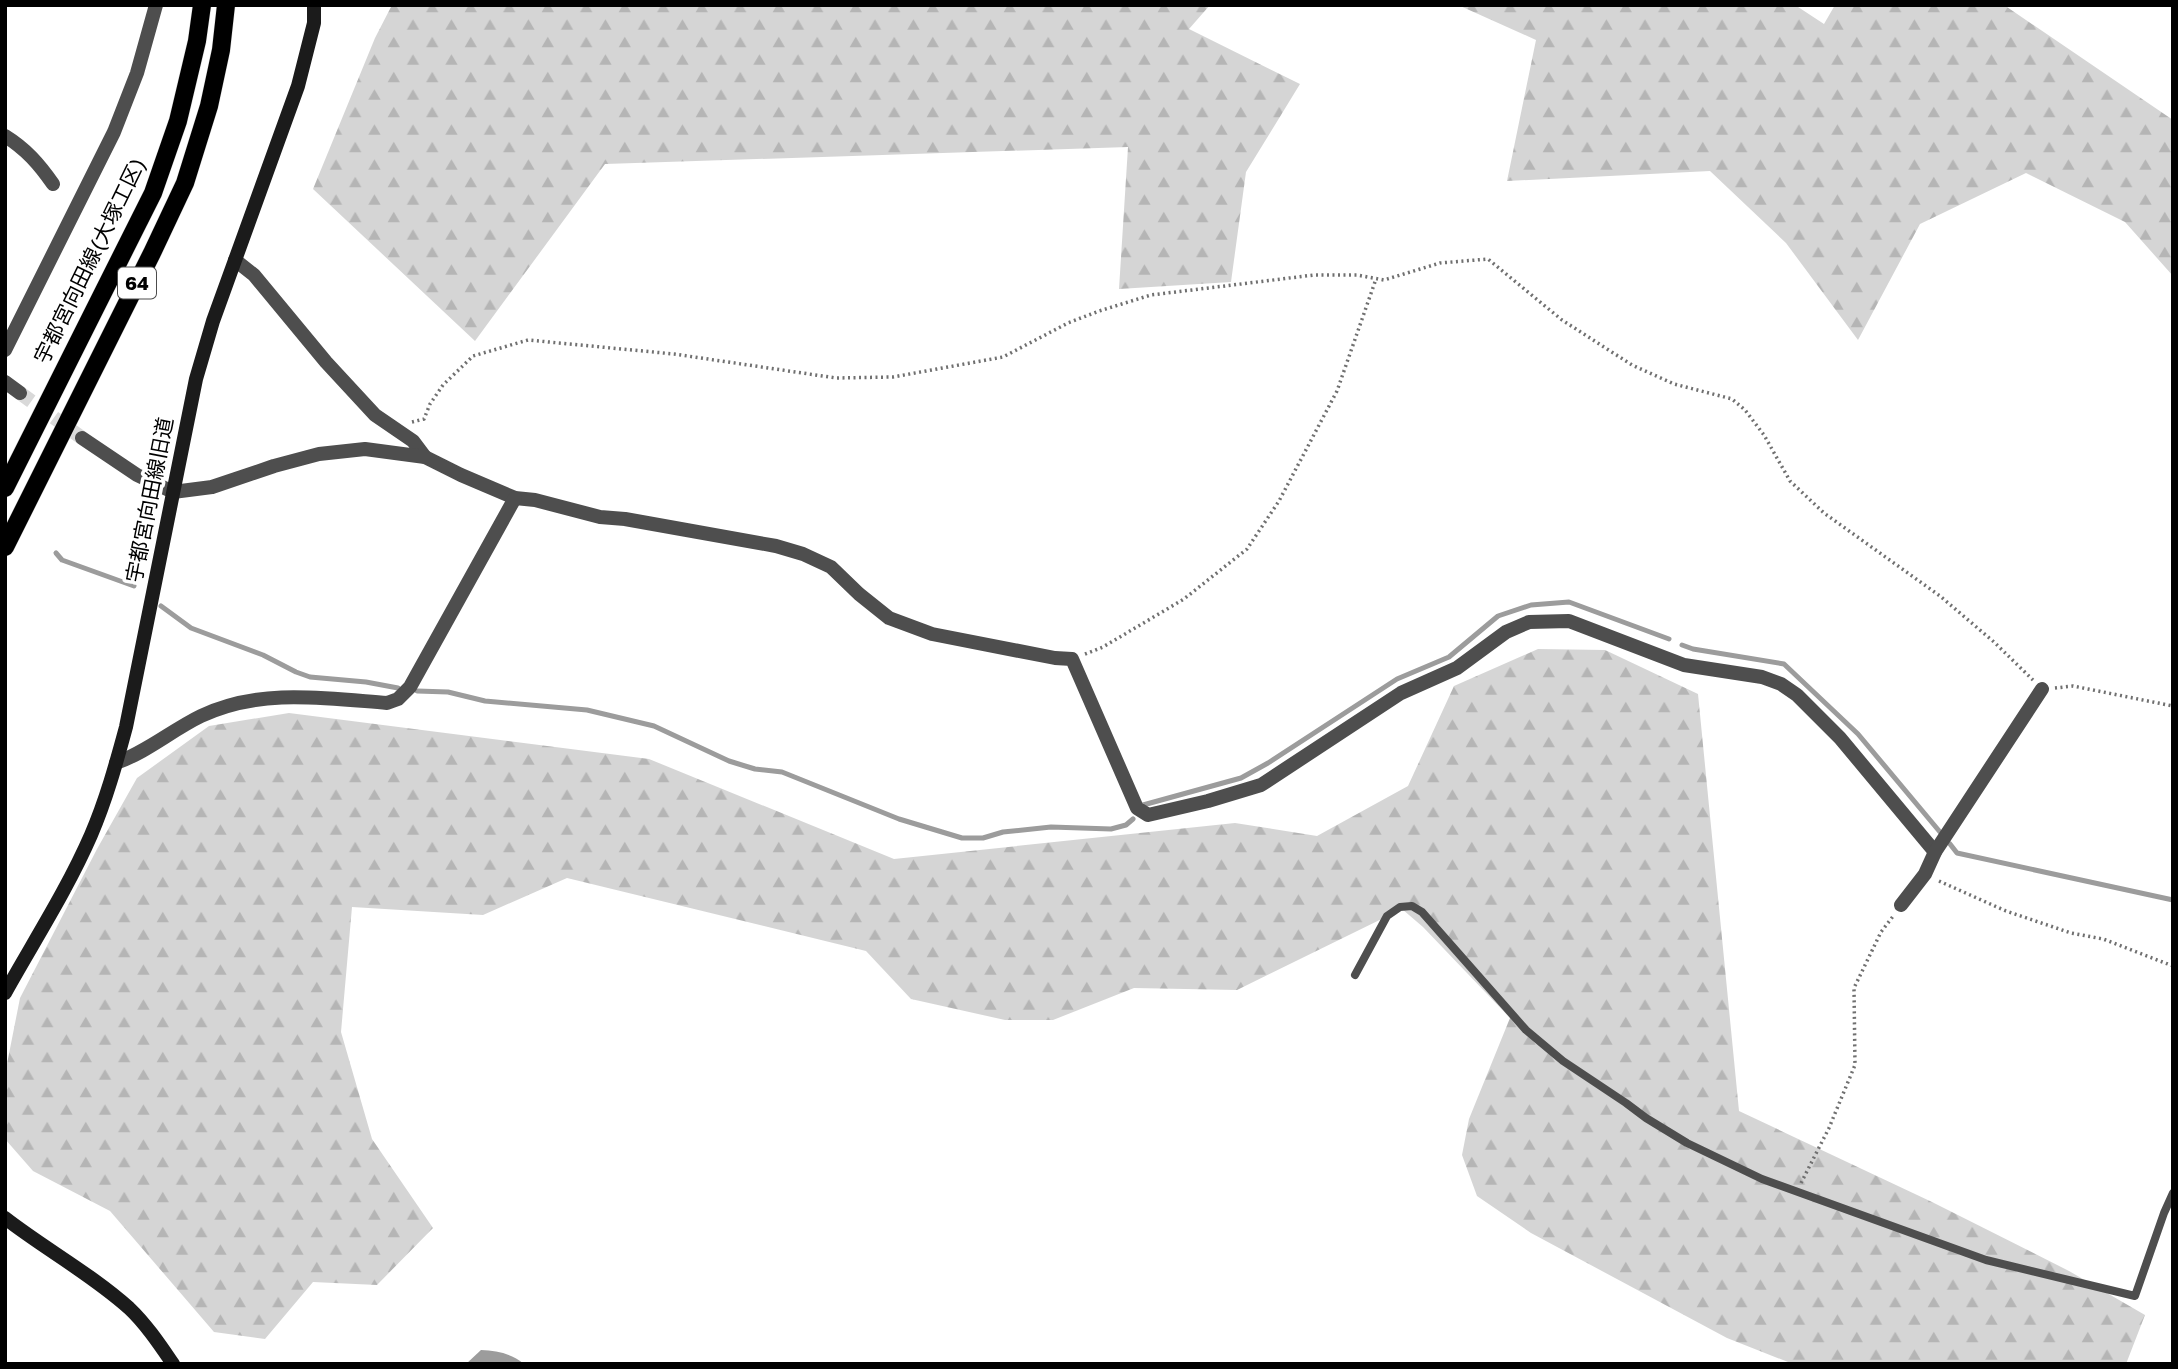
<svg xmlns="http://www.w3.org/2000/svg" width="2178" height="1369" viewBox="0 0 2178 1369" font-family="'Golos Text','Noto Sans JP',sans-serif">
	<style>
		.forest { fill: url(#forest-firs) }
		.water { fill: #9c9c9c }
		.lines { fill: none; stroke-linecap: round; stroke-linejoin: round }
		.stream { stroke: #9c9c9c; stroke-width: 5 }
		.street-tunnel { stroke: #d9d9d9; stroke-width: 14; stroke-dasharray: 14 7; stroke-linecap: butt }
		.primary-casing { stroke: #dbdbdb; stroke-width: 19 }
		.path { stroke: #707070; stroke-width: 3.5; stroke-dasharray: 2 3.5; stroke-linecap: butt }
		.lane { stroke: #4e4e4e; stroke-width: 8 }
		.street { stroke: #4e4e4e; stroke-width: 14 }
		.secondary { stroke: #1b1b1b; stroke-width: 14 }
		.primary { stroke: #000; stroke-width: 18 }
		.labels { text-anchor: middle; stroke-width: 7; stroke-linejoin: round; paint-order: stroke }
		.shield { fill: #fff; stroke: #4c4c4c; stroke-width: 2 }
		.shield-label { font-size: 19px; font-weight: bold; fill: #000 }
		.street-label { font-size: 21px; fill: #000; stroke: #fff }
	</style>
	<defs>
		<pattern id="forest-firs" width="22" height="20" patternUnits="userSpaceOnUse" patternTransform="scale(1.75)"><rect width="22" height="20" fill="#d5d5d5"/><path d="M5 1l3.5 6h-7zM16 11l3.5 6h-7z" fill="#b5b5b5"/></pattern>
	</defs>
	<rect width="100%" height="100%" fill="#fff"/>
	<!-- forest -->
	<g class="forest">
		<polygon points="392,5 1210,5 1189,29 1300,84 1246,172 1231,282 1119,289 1128,147 605,164 475,341 313,189 375,38"/>
		<polygon points="1458,5 1795,5 1824,24 1835,5 2004,5 2173,120 2173,276 2125,222 2026,173 1920,224 1858,340 1786,243 1710,171 1507,181 1536,40"/>
		<polygon points="1538,649 1605,650 1698,694 1739,1111 1932,1202 2069,1271 2145,1315 2126,1364 1793,1364 1727,1338 1531,1233 1477,1196 1462,1155 1469,1119 1510,1018 1423,927 1402,909 1237,990 1134,988 1053,1020 1005,1020 911,999 866,951 567,878 483,915 352,907 341,1032 372,1139 433,1228 377,1285 313,1282 265,1339 214,1332 110,1211 33,1171 5,1139 5,1074 20,998 97,849 137,778 209,726 289,713 649,759 894,859 1235,823 1317,836 1408,786 1454,686"/>
	</g>
	<!-- water -->
	<path class="water" d="M481 1350C497 1351 511 1353 524 1364H466Z"/>
	<g class="lines">
		<!-- stream -->
		<g class="stream">
			<polyline points="56,553 62,560 134,586"/>
			<polyline points="161,606 191,628 263,655 296,672 310,677 366,682 398,688"/>
			<polyline points="1682,645 1693,649 1784,664 1858,734 1940,832"/>
			<polyline points="417,691 448,692 485,701 587,710 654,726 729,761 755,769 782,772 899,819 962,838 983,838 1003,832 1051,827 1111,829 1126,825 1133,819"/>
			<polyline points="1143,805 1241,778 1268,763 1397,679 1449,657 1498,616 1531,605 1569,602 1669,639"/>
			<polyline points="1950,844 1957,853 2173,900"/>
		</g>
		<!-- street-tunnel -->
		<polyline class="street-tunnel" points="20,393 82,438"/>
		<defs>
			<g id="primary">
				<polyline points="5,488 153,193 178,121 197,41 202,5"/>
				<polyline points="5,547 152,253 185,183 209,106 221,50 226,5"/>
			</g>
		</defs>
		<!-- primary casing -->
		<use href="#primary" class="primary-casing"/>
		<!-- path -->
		<g class="path">
			<polyline points="412,422 424,419 430,404 443,385 473,356 528,340 674,354 836,378 893,377 1003,357 1068,323 1099,311 1151,295 1314,275 1357,275 1384,280 1440,263 1488,259 1562,320 1632,365 1674,384 1732,399 1745,410 1764,435 1790,481 1824,513 1940,596 1994,642 2033,680"/>
			<polyline points="1085,654 1103,647 1184,599 1247,549 1279,501 1337,391 1376,279"/>
			<polyline points="2055,688 2073,686 2173,706"/>
			<polyline points="1939,881 2006,911 2071,933 2103,939 2173,966"/>
			<polyline points="1801,1183 1829,1128 1855,1065 1854,988 1881,932 1894,915"/>
		</g>
		<!-- lane -->
		<polyline class="lane" points="1355,975 1387,916 1400,907 1412,906 1422,912 1526,1030 1563,1061 1626,1103 1646,1118 1687,1143 1762,1179 1986,1260 2135,1296 2164,1213 2173,1193"/>
		<!-- street -->
		<g class="street">
			<path d="M5 136C26 149 39 164 53 184"/>
			<polyline points="235,260 254,275 326,362 375,415 413,441 425,457"/>
			<polyline points="5,350 114,132 137,73 156,5"/>
			<polyline points="5,382 20,393"/>
			<polyline points="82,438 137,475 173,492 212,487 274,466 319,454 365,449 425,457 461,475 515,498 535,500 600,517 625,519 776,546 803,554 831,567 859,594 889,618 932,634 1055,658 1072,659 1137,808 1148,815 1208,801 1261,785 1401,693 1457,668 1506,632 1529,622 1569,621 1684,665 1762,677 1781,684 1797,695 1840,738 1935,852"/>
			<path d="M116 763C147 752 172 730 201 716 260 688 324 698 387 703L398 699 410 687 515 498"/>
			<polyline points="1901,905 1925,874 1935,852 2042,689"/>
		</g>
		<!-- secondary -->
		<g class="secondary">
			<path d="M5 993C34 941 67 890 91 835 106 800 116 764 126 727L196 379 213 321 298 86 314 23V5"/>
			<path d="M5 1218C45 1249 91 1274 129 1308 146 1324 160 1345 173 1364"/>
		</g>
		<!-- primary -->
		<use href="#primary" class="primary"/>
	</g>
	<g class="labels">
		<!-- shield labels -->
		<rect class="shield" x="118" y="267.5" width="38" height="31" rx="5"/>
		<g class="shield-label">
			<text x="137" y="290">64</text>
		</g>
		<!-- street labels -->
		<g class="street-label">
			<text transform="translate(90 261) rotate(-64)" y="7">宇都宮向田線(大塚工区)</text>
			<text transform="translate(150 500) rotate(-79)" y="7">宇都宮向田線旧道</text>
		</g>
	</g>
	<!-- border -->
	<rect width="2178" height="1369" fill="none" stroke="#000000" stroke-width="14"/>
</svg>
